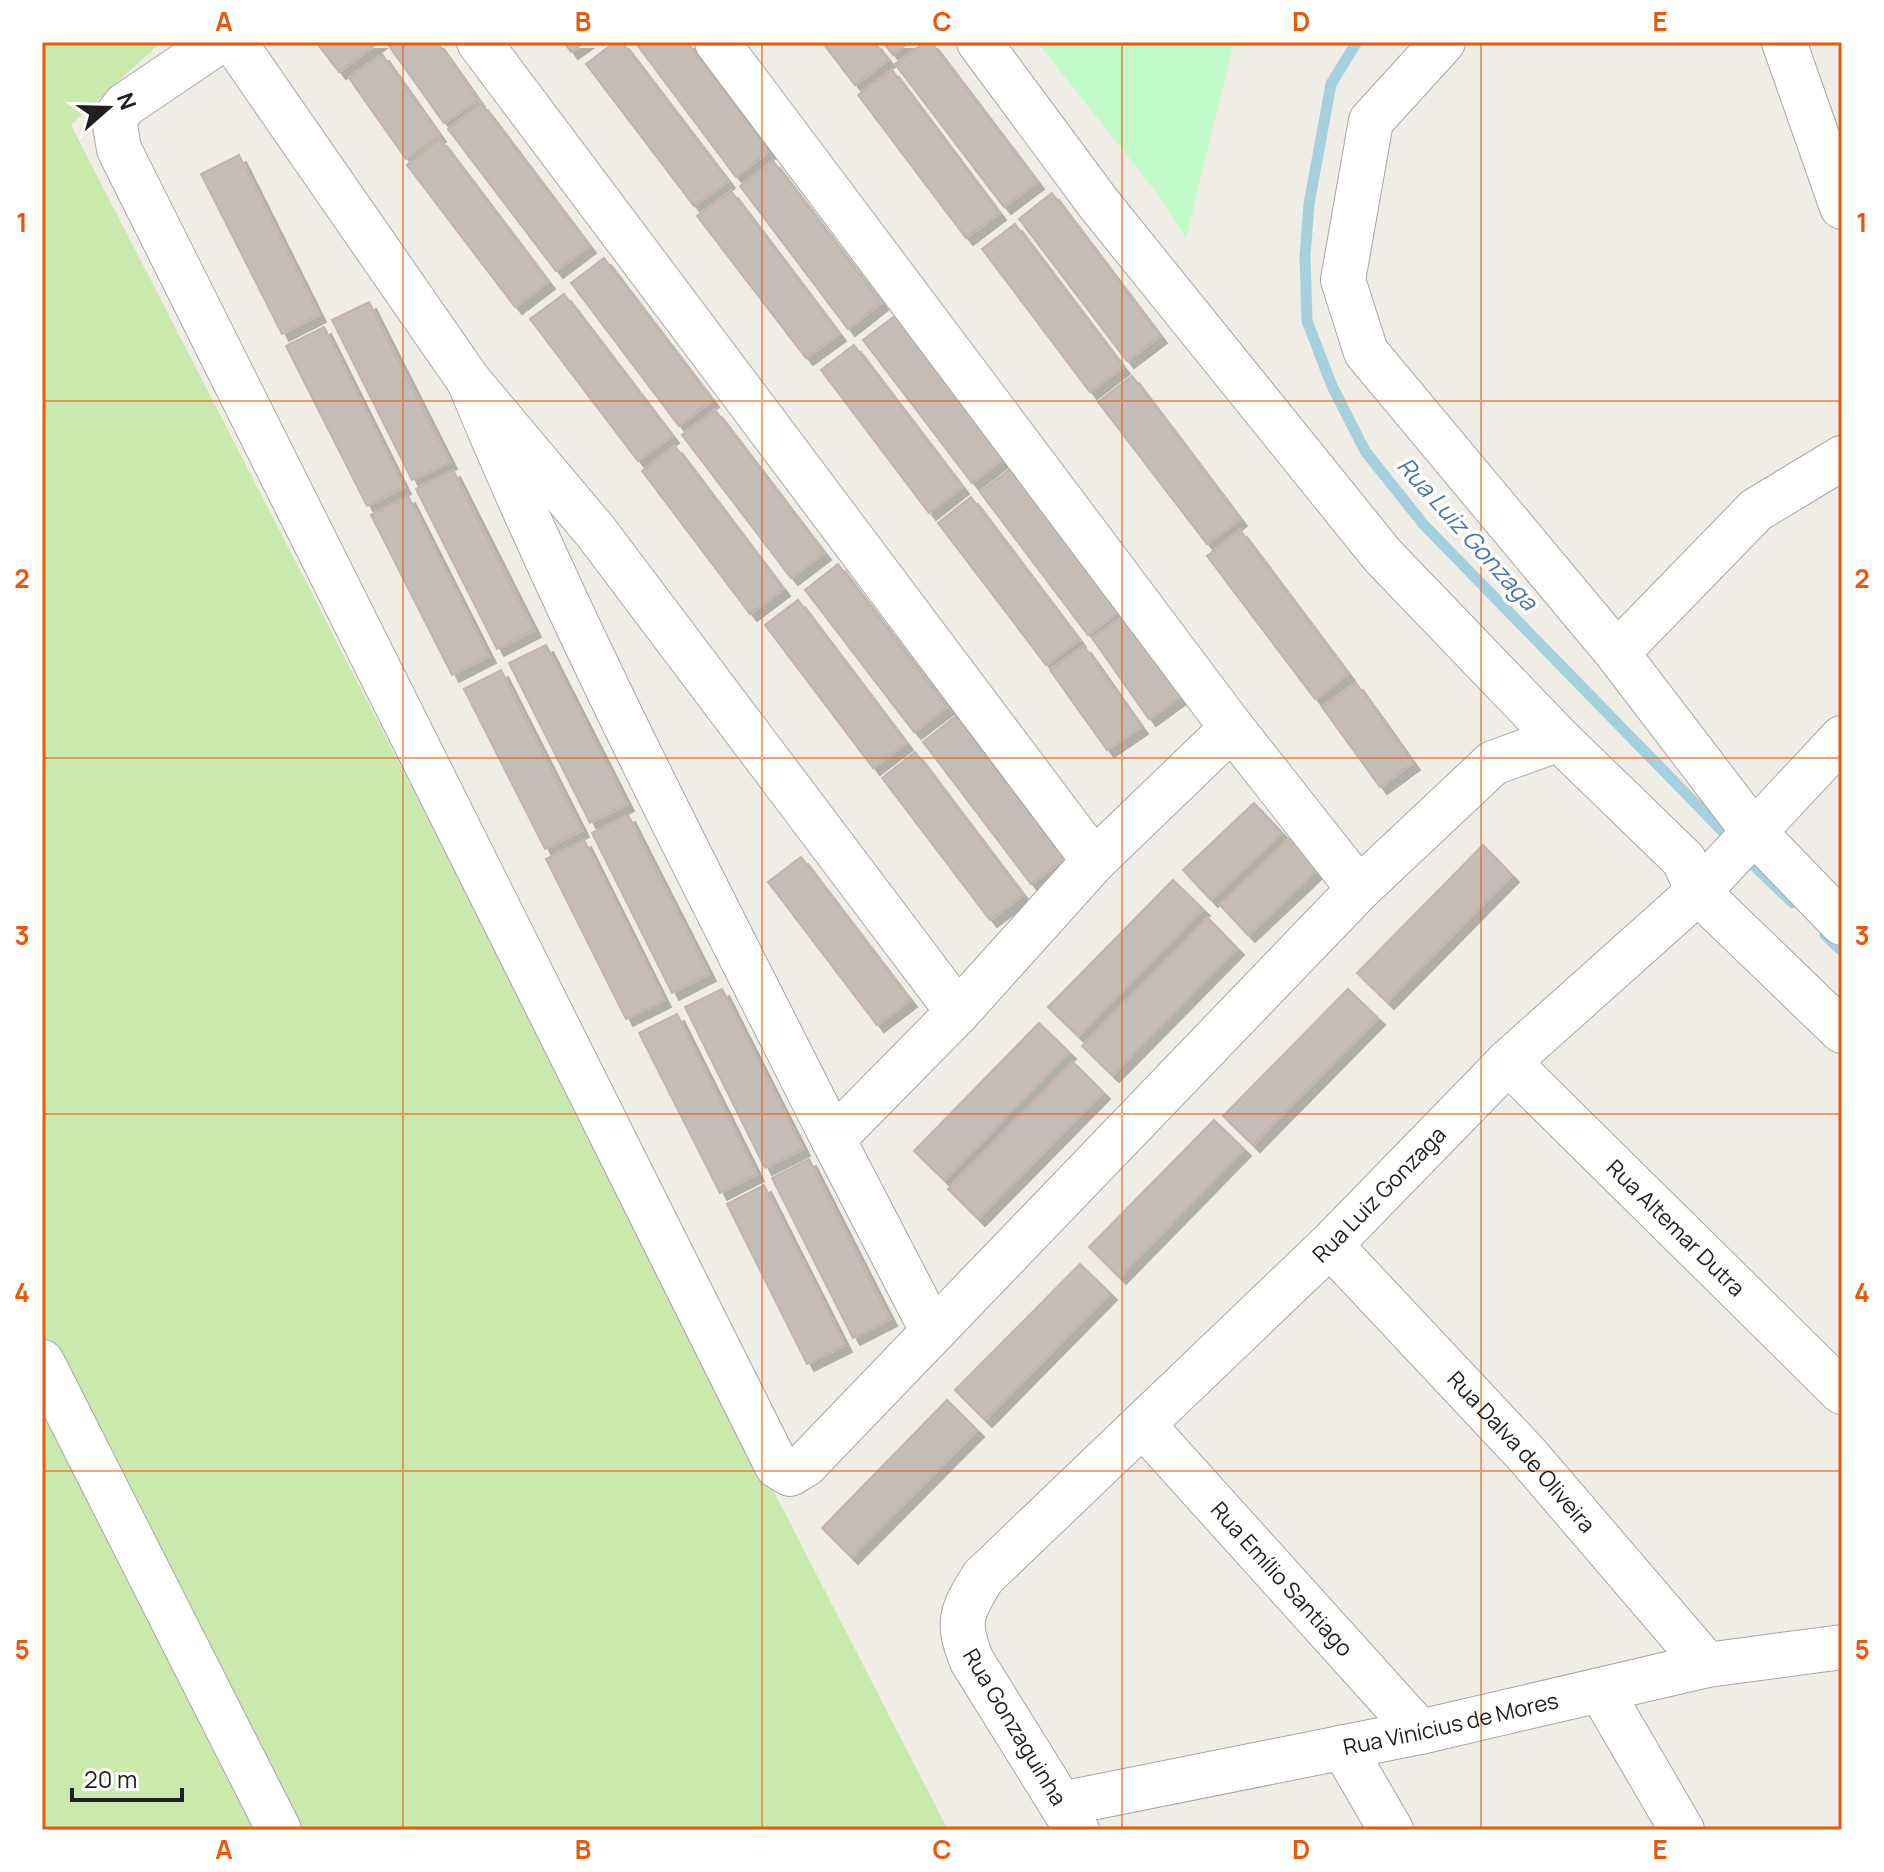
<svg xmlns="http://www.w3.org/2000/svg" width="1884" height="1872" viewBox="0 0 1884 1872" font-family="Manrope,sans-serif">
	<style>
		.grass { fill: #c9eaac }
		.park { fill: #c3fac9 }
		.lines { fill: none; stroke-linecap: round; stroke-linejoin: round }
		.stream { stroke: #a6d0de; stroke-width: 11 }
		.building { fill: #c5bdb5; stroke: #c2b4a8; stroke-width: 2; filter: url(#shadow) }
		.minor-casing { stroke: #a7a7a7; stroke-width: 46 }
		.minor { stroke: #fff; stroke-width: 44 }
		.grid { fill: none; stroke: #e8590c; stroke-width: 2; stroke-opacity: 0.55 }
		.labels { text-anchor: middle; stroke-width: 7; stroke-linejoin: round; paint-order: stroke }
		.street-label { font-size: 22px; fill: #202020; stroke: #fff }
		.water-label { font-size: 24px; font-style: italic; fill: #4876a8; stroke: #fff }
		.neatline { fill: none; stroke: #e8590c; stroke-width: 3 }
		.grid-label { font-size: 26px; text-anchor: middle; font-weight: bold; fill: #e8590c }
	</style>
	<defs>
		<filter id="shadow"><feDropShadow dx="7" dy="7" stdDeviation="0" flood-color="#0004"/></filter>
	</defs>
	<rect width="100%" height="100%" fill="#f0ede6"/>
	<!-- grass -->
	<polygon class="grass" points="42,42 161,42 71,125 948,1830 42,1830"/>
	<!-- park -->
	<polygon class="park" points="1037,42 1234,42 1186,238 1156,192"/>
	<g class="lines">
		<!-- stream -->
		<g class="stream">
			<polyline points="1357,42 1331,84 1309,204 1305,256 1307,321 1332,386 1365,451 1424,525 1734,843"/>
			<polyline points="1745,857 1793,903"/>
			<polyline points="1825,935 1842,951"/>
		</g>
	</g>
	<!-- building -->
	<g class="building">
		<polygon points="316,42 379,42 339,72"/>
		<polygon points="437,42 478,100 444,123 387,43"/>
		<polygon points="564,42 585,42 571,52"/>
		<polygon points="615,42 622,42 728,181 694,206 586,64"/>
		<polygon points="635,42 687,42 769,151 736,177"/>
		<polygon points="822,42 874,42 888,60 855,85"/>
		<polygon points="883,42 909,42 893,55"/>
		<polygon points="925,42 931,42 1037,182 1004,207 895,64"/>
		<polygon points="382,54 439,135 406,159 349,78"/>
		<polygon points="892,70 999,213 966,238 858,95"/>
		<polygon points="481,103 589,246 556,271 448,129"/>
		<polygon points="440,139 548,282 515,307 407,165"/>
		<polygon points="239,155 319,315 282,334 201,174"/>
		<polygon points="773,161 881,303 848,329 740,186"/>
		<polygon points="731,191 839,334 806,358 697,216"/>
		<polygon points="1052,193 1160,336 1127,361 1019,219"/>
		<polygon points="1015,224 1123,367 1090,392 982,249"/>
		<polygon points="604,258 712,400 679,426 571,283"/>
		<polygon points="564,294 672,436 638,461 530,319"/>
		<polygon points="369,302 450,462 412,480 332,320"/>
		<polygon points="896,315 1004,458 972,483 863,340"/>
		<polygon points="324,327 404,487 367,506 286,346"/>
		<polygon points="854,345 962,487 929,513 821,370"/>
		<polygon points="1132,376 1240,519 1207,544 1098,402"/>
		<polygon points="715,410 824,553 791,578 682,435"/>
		<polygon points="675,446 783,589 750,614 642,471"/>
		<polygon points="1013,467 1121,610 1088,635 980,492"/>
		<polygon points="453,470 534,630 497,649 416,489"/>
		<polygon points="408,496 489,656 452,675 371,515"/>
		<polygon points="971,497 1079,640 1046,665 938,523"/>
		<polygon points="1240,530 1348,674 1315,699 1207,556"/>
		<polygon points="838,564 947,707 914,732 805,590"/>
		<polygon points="798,600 906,743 873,768 765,625"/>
		<polygon points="1125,615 1182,695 1149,719 1092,638"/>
		<polygon points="546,645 627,804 590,823 509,663"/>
		<polygon points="1084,646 1141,727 1107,750 1050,670"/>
		<polygon points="501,670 582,830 545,849 464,689"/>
		<polygon points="1356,683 1413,763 1380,787 1322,707"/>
		<polygon points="956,716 1064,859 1031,884 923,742"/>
		<polygon points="915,752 1023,895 990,920 882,778"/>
		<polygon points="1254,803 1282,833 1211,900 1183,870"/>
		<polygon points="628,815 709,974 672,993 592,833"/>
		<polygon points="1291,837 1319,868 1248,935 1220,905"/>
		<polygon points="584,840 664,1000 626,1019 546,859"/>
		<polygon points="1483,845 1512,875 1387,1002 1357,973"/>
		<polygon points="801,857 910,1000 877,1025 768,882"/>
		<polygon points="1173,880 1203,909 1078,1036 1048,1007"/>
		<polygon points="1208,918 1237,948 1112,1075 1082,1046"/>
		<polygon points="722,989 803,1149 765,1168 685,1007"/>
		<polygon points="1348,989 1378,1018 1253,1145 1223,1116"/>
		<polygon points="677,1014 757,1174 720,1193 639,1033"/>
		<polygon points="1039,1023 1069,1052 944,1180 914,1151"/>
		<polygon points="1073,1062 1103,1092 978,1219 948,1189"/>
		<polygon points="1214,1120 1244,1149 1119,1277 1089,1247"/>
		<polygon points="809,1159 890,1319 853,1338 772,1178"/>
		<polygon points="764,1185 845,1345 807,1364 727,1204"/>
		<polygon points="1080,1264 1110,1293 985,1420 955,1390"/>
		<polygon points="947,1400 977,1430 851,1557 822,1528"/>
	</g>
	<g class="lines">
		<defs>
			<g id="minor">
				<polyline points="218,42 125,105 114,119 119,149 777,1466 790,1474 805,1465 1359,889 1493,763 1559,739"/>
				<polyline points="234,42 469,381 596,532 958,1012"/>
				<polyline points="479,42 1094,861"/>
				<polyline points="717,42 1232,728 1359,889"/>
				<polyline points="979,42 1099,204 1383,556 1559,739 1684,860 1698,892 1842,1031"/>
				<polyline points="1443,42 1371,121 1343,280 1366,352 1617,653 1753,831 1842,923"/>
				<polyline points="1784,42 1842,207"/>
				<path d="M469 381C576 640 707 888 833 1139L958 1012 1094 861 1232 728"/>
				<polyline points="1617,653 1756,510 1842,458"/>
				<path id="s1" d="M1508 1062 1842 1392"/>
				<polyline points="833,1139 932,1330"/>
				<path id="s2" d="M1330 1245 1528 1456 1707 1665"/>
				<polyline points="42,1362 279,1830"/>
				<path id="s3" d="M1144 1426 1420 1732"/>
				<polyline points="1601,1691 1682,1830"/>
				<polyline points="1343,1747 1391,1830"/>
				<path id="s4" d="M1061 1804 1420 1732 1707 1665 1842 1647"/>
				<path id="s5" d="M1077 1830 972 1661C956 1622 961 1612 983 1577L1330 1245 1508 1062 1698 892 1842 738"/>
			</g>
		</defs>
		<!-- minor casing -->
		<use href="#minor" class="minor-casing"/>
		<!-- minor -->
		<use href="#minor" class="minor"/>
	</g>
	<!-- grid -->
	<path class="grid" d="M403 42V1830M762 42V1830M1122 42V1830M1481 42V1830M42 401H1842M42 758H1842M42 1114H1842M42 1471H1842"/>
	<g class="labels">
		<!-- street labels -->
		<g class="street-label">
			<text dy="8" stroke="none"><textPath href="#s5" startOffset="840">Rua Luiz Gonzaga</textPath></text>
			<text dy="8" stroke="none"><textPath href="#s1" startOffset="236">Rua Altemar Dutra</textPath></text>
			<text dy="8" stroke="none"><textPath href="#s2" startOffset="282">Rua Dalva de Oliveira</textPath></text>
			<text dy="8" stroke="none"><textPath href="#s3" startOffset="206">Rua Emílio Santiago</textPath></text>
			<text dy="8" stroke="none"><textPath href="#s4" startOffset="398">Rua Vinícius de Mores</textPath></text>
			<text transform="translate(1015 1727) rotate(59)" y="8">Rua Gonzaguinha</text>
		</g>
		<!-- water labels -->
		<g class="water-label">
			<text transform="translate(1467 534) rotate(48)" y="8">Rua Luiz Gonzaga</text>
		</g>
	</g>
	<!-- border -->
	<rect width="1884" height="1872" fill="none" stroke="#ffffff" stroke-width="88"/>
	<!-- north arrow -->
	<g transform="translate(108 108) rotate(70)" stroke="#ffffff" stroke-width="6" paint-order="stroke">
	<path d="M0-6L14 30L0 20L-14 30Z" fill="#202020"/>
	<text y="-12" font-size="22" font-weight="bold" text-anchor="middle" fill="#202020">N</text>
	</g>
	<!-- scale -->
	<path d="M72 1788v12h110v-12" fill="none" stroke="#202020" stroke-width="4"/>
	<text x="84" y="1788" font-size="24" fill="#202020" stroke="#ffffff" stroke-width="6" paint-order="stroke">20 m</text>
	<rect x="44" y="44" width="1796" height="1784" class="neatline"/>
	<g class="grid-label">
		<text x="224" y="31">A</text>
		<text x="583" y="31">B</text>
		<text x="942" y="31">C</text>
		<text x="1301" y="31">D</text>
		<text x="1660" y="31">E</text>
		<text x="22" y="232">1</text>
		<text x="1862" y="232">1</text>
		<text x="22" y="588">2</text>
		<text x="1862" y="588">2</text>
		<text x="22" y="945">3</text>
		<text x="1862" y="945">3</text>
		<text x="22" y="1302">4</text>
		<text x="1862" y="1302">4</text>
		<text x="22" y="1659">5</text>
		<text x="1862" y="1659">5</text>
		<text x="224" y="1859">A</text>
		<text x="583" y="1859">B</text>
		<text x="942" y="1859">C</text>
		<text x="1301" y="1859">D</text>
		<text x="1660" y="1859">E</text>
	</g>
</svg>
